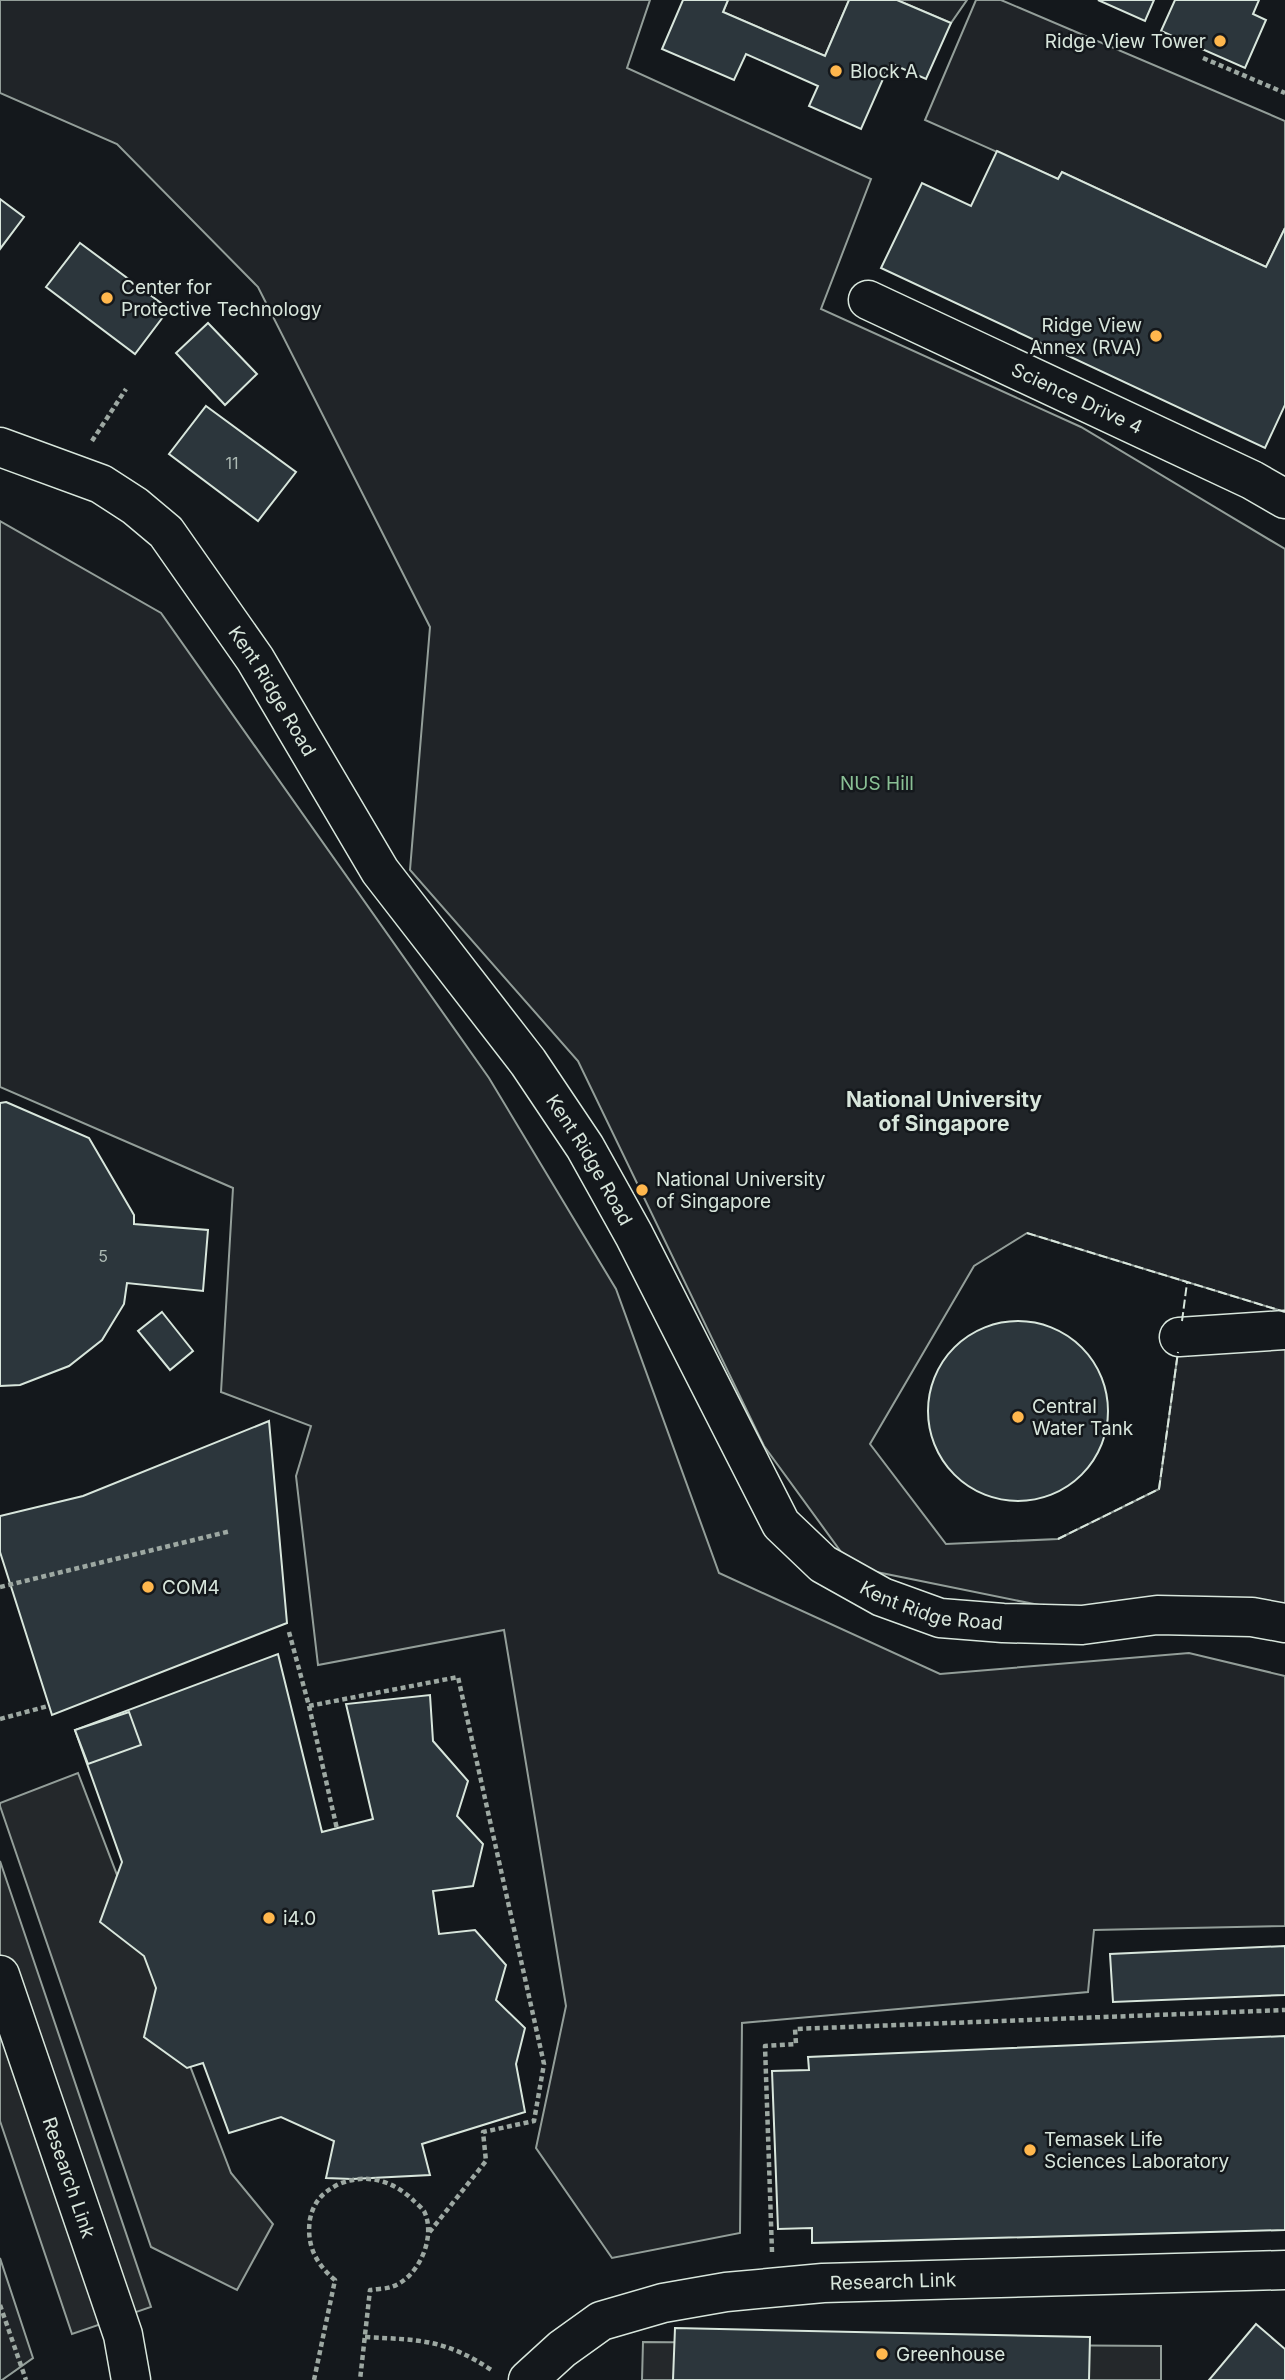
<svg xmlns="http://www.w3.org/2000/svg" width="1285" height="2380" viewBox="0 0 1285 2380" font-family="Inter,sans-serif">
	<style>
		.green { fill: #202428; stroke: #939e99; stroke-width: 2 }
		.parking { fill: #24282b; stroke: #939e99; stroke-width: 2 }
		.building { fill: #2c363c; stroke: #d8e6dc; stroke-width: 2 }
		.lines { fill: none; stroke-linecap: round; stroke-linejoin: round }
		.minor-casing { stroke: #d8e6dc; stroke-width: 41 }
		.path { stroke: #9da8a2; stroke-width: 4.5; stroke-dasharray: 5 3.5; stroke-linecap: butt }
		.minor { stroke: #14181c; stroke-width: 38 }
		.fence { stroke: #d8e6dc; stroke-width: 2; stroke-dasharray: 9 3.5; stroke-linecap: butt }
		.poi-dot { fill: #ffb74d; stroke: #14181c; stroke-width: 2.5 }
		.labels { text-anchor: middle; stroke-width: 5; stroke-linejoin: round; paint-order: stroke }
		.number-label { font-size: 16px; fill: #adbab4 }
		.poi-label { font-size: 19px; fill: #d8e6dc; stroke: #14181c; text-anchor: start }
		.street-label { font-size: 19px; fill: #d8e6dc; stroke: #14181c }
		.park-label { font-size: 19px; fill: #8ac095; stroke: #14181c }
		.neighbourhood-label { font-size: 21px; font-weight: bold; fill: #d8e6dc; stroke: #14181c }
	</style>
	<rect width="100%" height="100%" fill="#14181c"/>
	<!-- green -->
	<g class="green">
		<polygon points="0,0 650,0 627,68 871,179 821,309 1081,427 1285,549 1285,1312 1027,1233 974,1266 870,1444 946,1544 1058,1539 1159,1489 1178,1352 1285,1349 1285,1613 1083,1614 852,1567 764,1446 578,1061 410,870 430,627 258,287 117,144 0,93"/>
		<polygon points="728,0 849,0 825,56 723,12"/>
		<polygon points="897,0 967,0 951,23"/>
		<polygon points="976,0 1001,0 1285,121 1285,228 1266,267 1062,172 1058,179 925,120"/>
		<polygon points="0,521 161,613 489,1078 616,1289 719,1573 940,1674 1189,1653 1285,1676 1285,1926 1094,1930 1088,1992 742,2023 740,2233 612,2258 536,2148 566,2006 504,1630 318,1665 296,1476 311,1426 221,1392 233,1188 0,1087"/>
		<polygon points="0,2258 33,2358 2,2380 0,2380"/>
	</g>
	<!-- parking -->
	<g class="parking">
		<polygon points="78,1773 231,2173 273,2224 237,2290 151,2247 0,1806 0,1803"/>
		<polygon points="0,1861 151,2307 72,2334 0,2121"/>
		<polygon points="643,2342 1161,2346 1161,2380 642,2380"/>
	</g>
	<!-- building -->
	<g class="building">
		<polygon points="683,0 728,0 723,12 825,56 849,0 897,0 951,23 926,79 890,63 861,129 809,106 818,86 746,54 734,80 662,49"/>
		<polygon points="1098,0 1154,0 1145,21"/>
		<polygon points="1175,0 1259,0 1253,14 1266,20 1245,68 1161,31"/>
		<polygon points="997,151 1058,179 1062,172 1266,267 1285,228 1285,405 1265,448 881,268 922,183 971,206"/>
		<polygon points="0,199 24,217 0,249"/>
		<polygon points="80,243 169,309 135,354 46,287"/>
		<polygon points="208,323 257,374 225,405 176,353"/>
		<polygon points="206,406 296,472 258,521 169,454"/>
		<polygon points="6,1102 89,1138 134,1215 134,1224 208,1230 203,1291 127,1283 124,1304 102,1340 69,1366 20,1385 0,1386 0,1103"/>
		<polygon points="162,1312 193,1351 170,1370 138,1331"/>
		<circle cx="1018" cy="1411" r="90"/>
		<polygon points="269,1421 287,1623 52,1715 0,1552 0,1516 83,1496"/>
		<polygon points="278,1654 322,1832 373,1819 346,1704 430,1695 433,1741 468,1781 457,1816 483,1844 473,1886 433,1891 439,1934 475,1930 506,1965 496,2000 525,2028 516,2064 525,2112 422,2144 430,2175 352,2179 326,2178 334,2141 281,2117 229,2133 203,2063 187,2068 144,2037 156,1988 144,1956 100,1922 122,1862 75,1730"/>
		<polygon points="129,1712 141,1745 88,1764 75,1730"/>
		<polygon points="1285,1946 1285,1995 1113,2002 1110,1954"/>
		<polygon points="1285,2036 1285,2230 812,2243 812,2228 778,2229 772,2071 809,2070 808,2057"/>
		<polygon points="1256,2324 1285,2349 1285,2380 1209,2380"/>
		<polygon points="675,2328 1090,2337 1089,2380 673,2380"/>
	</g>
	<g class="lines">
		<defs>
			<g id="minor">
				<path id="s1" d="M868 300 1252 480 1285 499"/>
				<path id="s2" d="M0 447 101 484 135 506 166 532 255 659 380 871 528 1062 585 1147 634 1235 781 1524 823 1564 882 1597 940 1618 1003 1623 1082 1625 1157 1615 1252 1617 1285 1623"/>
				<polyline points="1179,1337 1285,1330"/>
				<path id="s3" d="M0 1975 123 2335 131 2380"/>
				<path id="s4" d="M528 2380 562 2349 601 2321 663 2303 726 2292 823 2283 1285 2270"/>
			</g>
		</defs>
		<!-- minor casing -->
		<use href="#minor" class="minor-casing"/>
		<!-- path -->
		<g class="path">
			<polyline points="1203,58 1285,93"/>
			<polyline points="92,441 126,389"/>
			<polyline points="0,1587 231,1531"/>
			<polyline points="289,1632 309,1706 458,1677 544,2064 534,2121 483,2132 486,2161 428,2234"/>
			<polyline points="309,1706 337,1829"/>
			<polyline points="0,1719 48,1706"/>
			<polyline points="772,2252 765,2046 796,2044 795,2029 1285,2010"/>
			<polyline points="0,2305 26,2380"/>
			<path d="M365 2337C421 2340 445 2339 493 2371"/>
			<path d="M314 2380 335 2280C316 2264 306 2245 310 2219 314 2201 323 2192 339 2184 366 2173 392 2180 413 2200 416 2203 422 2208 424 2211 437 2237 418 2279 391 2287 385 2289 376 2289 370 2290L360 2380"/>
		</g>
		<!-- minor -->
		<use href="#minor" class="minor"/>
		<!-- fence -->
		<g class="fence">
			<polyline points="1027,1233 1285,1312"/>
			<polyline points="1182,1321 1187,1283"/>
			<polyline points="1058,1539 1159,1489 1178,1352"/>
		</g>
	</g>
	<!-- markers -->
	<g class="poi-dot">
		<circle cx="1220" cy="41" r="7"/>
		<circle cx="836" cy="71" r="7"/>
		<circle cx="107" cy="298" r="7"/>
		<circle cx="1156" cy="336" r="7"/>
		<circle cx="642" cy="1190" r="7"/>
		<circle cx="1018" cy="1417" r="7"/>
		<circle cx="148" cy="1587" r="7"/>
		<circle cx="269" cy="1918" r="7"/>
		<circle cx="1030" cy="2150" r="7"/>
		<circle cx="882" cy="2354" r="7"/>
	</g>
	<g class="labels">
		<!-- number labels -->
		<g class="number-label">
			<text x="232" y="469">11</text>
			<text x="103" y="1262">5</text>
		</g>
		<!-- poi labels -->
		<g class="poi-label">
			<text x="1206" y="48" text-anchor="end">Ridge View Tower</text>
			<text x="850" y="78">Block A</text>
			<text x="121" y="294">Center for<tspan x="121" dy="22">Protective Technology</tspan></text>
			<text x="1142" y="332" text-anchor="end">Ridge View<tspan x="1142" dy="22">Annex (RVA)</tspan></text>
			<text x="656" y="1186">National University<tspan x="656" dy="22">of Singapore</tspan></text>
			<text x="1032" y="1413">Central<tspan x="1032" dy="22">Water Tank</tspan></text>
			<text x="162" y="1594">COM4</text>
			<text x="283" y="1925">i4.0</text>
			<text x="1044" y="2146">Temasek Life<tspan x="1044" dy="22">Sciences Laboratory</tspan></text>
			<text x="896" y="2361">Greenhouse</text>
		</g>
		<!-- street labels -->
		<g class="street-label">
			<text dy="7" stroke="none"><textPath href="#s1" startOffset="231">Science Drive 4</textPath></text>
			<text dy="7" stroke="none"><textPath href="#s2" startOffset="380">Kent Ridge Road</textPath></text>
			<text dy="7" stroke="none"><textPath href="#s2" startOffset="947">Kent Ridge Road</textPath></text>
			<text dy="7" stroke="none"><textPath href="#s2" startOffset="1535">Kent Ridge Road</textPath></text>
			<text dy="7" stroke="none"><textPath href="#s3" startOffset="214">Research Link</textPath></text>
			<text dy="7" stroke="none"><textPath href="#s4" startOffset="390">Research Link</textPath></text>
		</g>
		<!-- park labels -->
		<g class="park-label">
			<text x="877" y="790">NUS Hill</text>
		</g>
		<!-- neighbourhood labels -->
		<g class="neighbourhood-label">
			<text x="944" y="1107">National University<tspan x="944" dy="24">of Singapore</tspan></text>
		</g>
	</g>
</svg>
